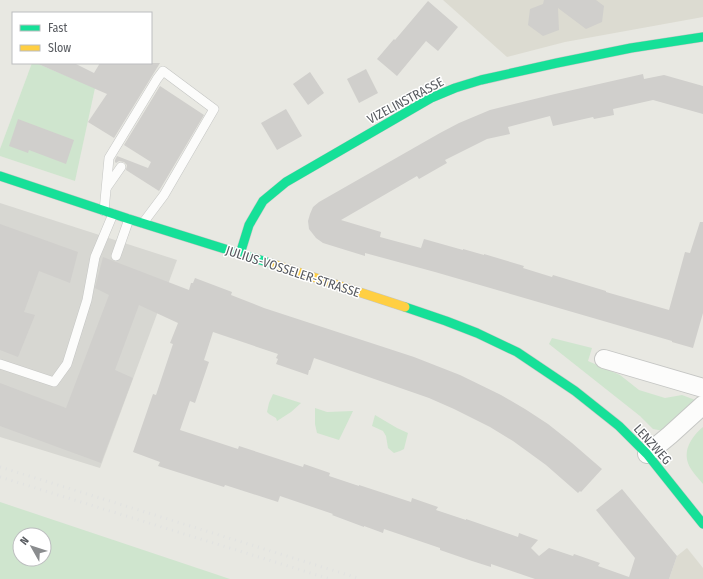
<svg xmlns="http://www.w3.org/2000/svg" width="703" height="579" viewBox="0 0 703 579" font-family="'Fira Sans Condensed',sans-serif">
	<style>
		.industrial { fill: #d7d7d2 }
		.education { fill: #dcdbd1 }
		.green { fill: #cfe5ce; fill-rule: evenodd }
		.building { fill: #d0cfcc }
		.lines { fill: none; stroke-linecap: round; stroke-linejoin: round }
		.lane-casing { stroke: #c5c6c4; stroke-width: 10 }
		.street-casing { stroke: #c5c6c4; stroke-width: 20 }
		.fast-casing { stroke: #c5c7c5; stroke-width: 10 }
		.slow-casing { stroke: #c5c7c5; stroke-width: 10 }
		.lane { stroke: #fcfcfb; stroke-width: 9 }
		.street { stroke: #fcfcfb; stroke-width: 18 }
		.fast { stroke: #16e098; stroke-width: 9 }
		.slow { stroke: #ffcf43; stroke-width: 9 }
		.rail { stroke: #e1e2e1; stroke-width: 3; stroke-dasharray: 1 5; stroke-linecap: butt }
		.labels { text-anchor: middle; stroke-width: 3; stroke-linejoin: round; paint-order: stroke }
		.street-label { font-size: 13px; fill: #585b60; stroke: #fff }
	</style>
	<rect width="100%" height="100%" fill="#e8e8e2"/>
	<!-- industrial -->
	<polygon class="industrial" points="0,203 177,260 100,468 0,437"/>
	<!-- education -->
	<g class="education">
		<polygon points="443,0 703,0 703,17 565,42 507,57"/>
		<polygon points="687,548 703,568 703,579 669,579 677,556"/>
	</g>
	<!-- green -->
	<g class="green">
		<polygon points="32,63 36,63 95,88 75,181 0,156 0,149"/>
		<polygon points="552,338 592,348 588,361 620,375 639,390 665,398 682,395 698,401 664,431 653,429 640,416 549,344"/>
		<polygon points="273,394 301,403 291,412 277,421 276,418 269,414 267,412 269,403"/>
		<polygon points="315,408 327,412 353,411 339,440 317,433 315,424"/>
		<polygon points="375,415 397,428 408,433 404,449 400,451 394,453 388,448 386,436 383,431 372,426"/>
		<path d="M703 427V484C699 479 694 474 691 469 681 453 690 438 703 427Z"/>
		<path d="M0 502 230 579H0ZM20 535H44V559H20Z"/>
	</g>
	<!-- building -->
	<g class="building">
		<polygon points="544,0 596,0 604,6 602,22 586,29 558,8 559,30 543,36 528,25 530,9 543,4"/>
		<polygon points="428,1 458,27 438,51 426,41 397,76 377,59 394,39 395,40"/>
		<polygon points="36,63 74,63 94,73 100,63 160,63 114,138 88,122 107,94"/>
		<polygon points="366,69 378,93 359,103 347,79"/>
		<polygon points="310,72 324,93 308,105 293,84"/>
		<polygon points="643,74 644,79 664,75 703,86 703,114 653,100 613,109 614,115 594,119 593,117 553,126 550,116 508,127 510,134 487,139 445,160 447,163 419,179 417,176 341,220 381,232 380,237 421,248 424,239 463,250 463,249 484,255 484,254 524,266 523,268 552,277 553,275 606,291 606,292 669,310 685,252 690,253 700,222 703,222 703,313 693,348 672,342 672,341 435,272 365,253 365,256 323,243 316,238 309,229 308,221 310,214 313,207 319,202 440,133 459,123 490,110 555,94"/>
		<polygon points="160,86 204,115 159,191 126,170 127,165 124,162 119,161 116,163 115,162 115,160 117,156 148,168 151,162 124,145"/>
		<polygon points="286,109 302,136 277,150 261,123"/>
		<polygon points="18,119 74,140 66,164 29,150 28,153 9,146"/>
		<polygon points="0,224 78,252 70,283 39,271 24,312 35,315 18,357 0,350"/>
		<polygon points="103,257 189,290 191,283 193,283 195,278 232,292 231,295 264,308 414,357 460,375 501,395 525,409 548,424 572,443 602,469 581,492 580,491 578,493 546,465 513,441 490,427 454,409 429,398 314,358 310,370 309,370 308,375 276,364 278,359 276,358 278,354 213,332 204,360 209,362 195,403 190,401 180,430 238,449 239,446 303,467 304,464 330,473 329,476 359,486 359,485 411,502 412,498 438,507 436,510 466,520 466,519 518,537 519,533 538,540 531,548 539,556 549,548 573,556 574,554 600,563 598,566 629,577 635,558 596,510 622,489 677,556 669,579 535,579 491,564 491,567 472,561 440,550 440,548 384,529 383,533 364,526 364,527 332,515 333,514 280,496 278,502 225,485 224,487 158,466 160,462 133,452 153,394 156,395 173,344 170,343 178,323 139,305 115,370 133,378 101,463 0,426 0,383 66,408 109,295 95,288"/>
	</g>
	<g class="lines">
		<defs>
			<g id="lane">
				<polyline points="107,187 121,167"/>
				<polyline points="104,211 109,158 157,79 163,71 214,109 164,195 143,223"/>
				<polyline points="116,256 129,219"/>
				<polyline points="0,364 54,382 67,364 87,300 95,257 113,214"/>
			</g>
			<g id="street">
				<polyline points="604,359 703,388"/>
				<polyline points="647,454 670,435 703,405"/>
			</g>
			<g id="fast">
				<polyline points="0,176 129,219 273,264"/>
				<polyline points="240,254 249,225 263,201 286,182 431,98 455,88 481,80 557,63 631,48 703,37"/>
				<polyline points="405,307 446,321 477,333 517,352 575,391 619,426 647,454 703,524"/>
			</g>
			<polyline id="slow" points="273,264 405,307"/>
		</defs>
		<!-- lane casing -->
		<use href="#lane" class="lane-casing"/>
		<!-- street casing -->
		<use href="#street" class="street-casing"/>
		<!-- fast casing -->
		<use href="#fast" class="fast-casing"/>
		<!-- slow casing -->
		<use href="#slow" class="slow-casing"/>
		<!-- lane -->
		<use href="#lane" class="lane"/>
		<!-- street -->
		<use href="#street" class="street"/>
		<!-- fast -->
		<use href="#fast" class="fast"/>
		<!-- slow -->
		<use href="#slow" class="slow"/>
		<!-- rail -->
		<g class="rail">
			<polyline points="0,467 361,579"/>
			<polyline points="0,477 330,579"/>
		</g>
	</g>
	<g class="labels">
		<!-- street labels -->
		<g class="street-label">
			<text transform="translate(405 100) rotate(-28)" y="5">VIZELINSTRASSE</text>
			<text transform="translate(293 271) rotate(18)" y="5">JULIUS-VOSSELER-STRASSE</text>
			<text transform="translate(653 444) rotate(48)" y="5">LENZWEG</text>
		</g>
	</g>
	<!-- legend -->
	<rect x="12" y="12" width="140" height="52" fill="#ffffff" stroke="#bcbdbf"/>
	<rect x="20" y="25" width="20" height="6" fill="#16e098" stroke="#bcbdbf"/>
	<text x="48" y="32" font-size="12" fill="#585b60">Fast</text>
	<rect x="20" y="45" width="20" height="6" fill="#ffcf43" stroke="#bcbdbf"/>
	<text x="48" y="52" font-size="12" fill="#585b60">Slow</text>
	<!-- north arrow -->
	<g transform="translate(32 547) rotate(309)"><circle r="19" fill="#ffffff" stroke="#bcbdbf"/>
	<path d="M0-3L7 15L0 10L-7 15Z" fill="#8a8c8e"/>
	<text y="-6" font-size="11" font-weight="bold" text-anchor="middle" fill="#585b60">N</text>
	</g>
</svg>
